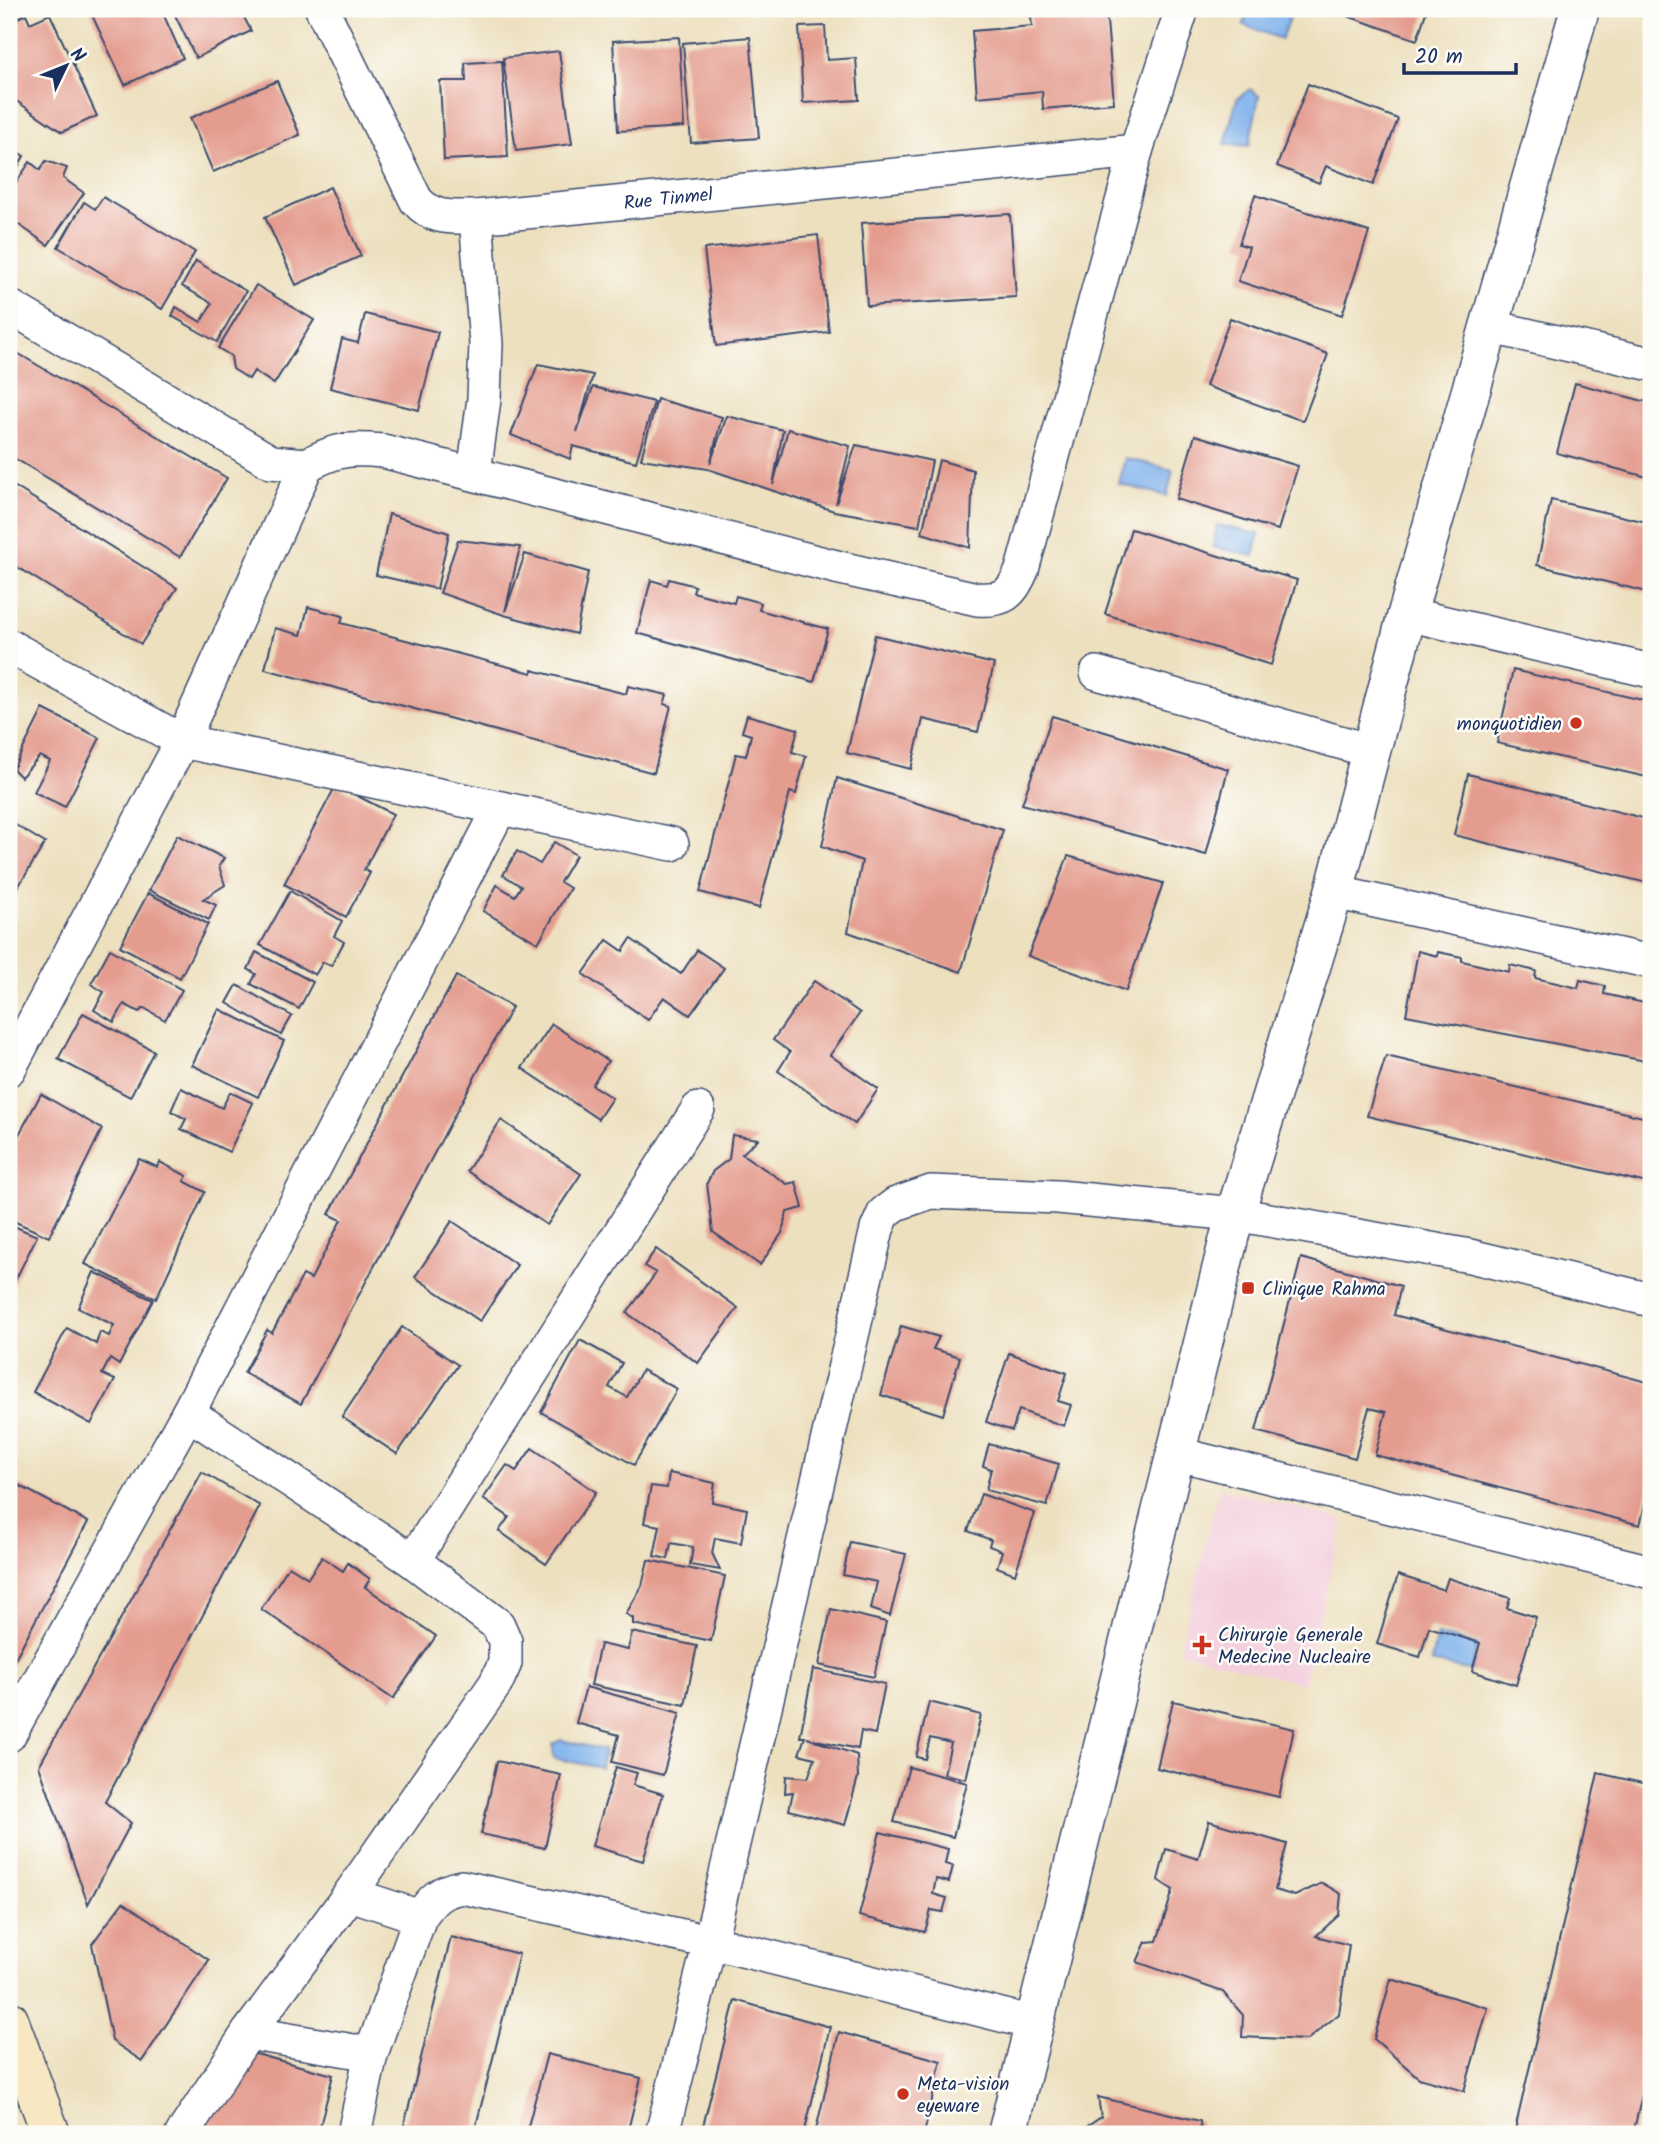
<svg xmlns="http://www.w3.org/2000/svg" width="1660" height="2143" viewBox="0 0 1660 2143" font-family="Kalam,sans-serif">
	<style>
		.built { fill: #f4cfde }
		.water { fill: #80b2ec; stroke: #4e70a5; stroke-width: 2 }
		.building { fill: #e49c8f }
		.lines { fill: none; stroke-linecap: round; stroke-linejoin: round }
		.minor-casing { stroke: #3a4a6d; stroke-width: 36 }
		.tertiary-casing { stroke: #3a4a6d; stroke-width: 41 }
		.secondary-casing { stroke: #3a4a6d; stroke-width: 41 }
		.minor { stroke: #fff; stroke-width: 33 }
		.tertiary { stroke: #fff; stroke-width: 38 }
		.secondary { stroke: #f7e8c3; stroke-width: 38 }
		.poi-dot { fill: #c8321e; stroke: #fdfcf7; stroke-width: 2.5 }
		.labels { text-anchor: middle; stroke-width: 5; stroke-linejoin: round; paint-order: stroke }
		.street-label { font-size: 19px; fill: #1b2f5e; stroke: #fdfcf7 }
		.poi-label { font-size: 19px; fill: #1b2f5e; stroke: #fdfcf7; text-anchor: start }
	</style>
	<rect width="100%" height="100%" fill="#fdfcf7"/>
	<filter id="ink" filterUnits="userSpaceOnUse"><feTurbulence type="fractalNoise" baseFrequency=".0143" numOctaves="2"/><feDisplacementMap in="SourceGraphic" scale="14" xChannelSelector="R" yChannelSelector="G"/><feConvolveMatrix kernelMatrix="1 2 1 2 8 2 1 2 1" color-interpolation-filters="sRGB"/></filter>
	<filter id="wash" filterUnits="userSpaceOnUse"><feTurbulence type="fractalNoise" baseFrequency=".00686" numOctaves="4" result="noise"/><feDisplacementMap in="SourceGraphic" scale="28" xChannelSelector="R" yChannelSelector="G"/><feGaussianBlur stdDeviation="1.57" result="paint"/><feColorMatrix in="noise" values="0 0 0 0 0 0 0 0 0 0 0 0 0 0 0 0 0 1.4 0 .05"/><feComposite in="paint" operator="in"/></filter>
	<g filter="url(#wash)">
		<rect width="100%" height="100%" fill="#ede0bf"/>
		<!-- built -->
		<polygon class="built" points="1219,1488 1344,1520 1303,1684 1179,1652"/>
		<!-- water -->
		<g class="water">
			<polygon points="1249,9 1293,9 1281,39 1243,25"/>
			<polygon points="1250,89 1259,96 1249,146 1225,144 1237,99"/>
			<polygon points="1125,458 1173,470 1167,496 1119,484"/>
			<polygon points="1217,525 1259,534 1254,556 1213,547"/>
			<polygon points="1437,1635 1477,1645 1472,1671 1431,1662"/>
			<polygon points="561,1740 604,1750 601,1768 554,1758 553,1744"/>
		</g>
		<g id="blocks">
			<!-- building -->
			<g class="building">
				<polygon points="89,9 161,9 183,58 125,85"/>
				<polygon points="172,9 240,9 251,31 196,58"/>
				<polygon points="1030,9 1106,9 1114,103 1043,109 1042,91 977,97 972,31 1032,26"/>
				<polygon points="1327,9 1427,9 1417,40"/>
				<polygon points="26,14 30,23 50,14 97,116 62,132 9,96 9,22"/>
				<polygon points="825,26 827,60 856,58 859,100 803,103 799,27"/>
				<polygon points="679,37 684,127 618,131 613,41"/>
				<polygon points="750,37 759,138 691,143 683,43"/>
				<polygon points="559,51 572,144 516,151 503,58"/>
				<polygon points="502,61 508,157 444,160 440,81 466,81 465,63"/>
				<polygon points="277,81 300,135 213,172 190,118"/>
				<polygon points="1308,84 1398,119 1373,185 1326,166 1319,183 1277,166"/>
				<polygon points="9,147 24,156 9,182"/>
				<polygon points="46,161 67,168 63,178 84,193 48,245 9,218 9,193 30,162 40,170"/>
				<polygon points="330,187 361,256 296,285 265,217"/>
				<polygon points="1255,195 1369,232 1342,315 1238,281 1249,247 1239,244"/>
				<polygon points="103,197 195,252 162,309 58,247 84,202 95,209"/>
				<polygon points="1010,214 1016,297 867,306 861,223"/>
				<polygon points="818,235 829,332 716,346 704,249"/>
				<polygon points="196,261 246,291 217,342 172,316 176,307 201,322 212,303 182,286"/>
				<polygon points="256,285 314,320 274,384 254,371 249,379 233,369 231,356 218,348"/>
				<polygon points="365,314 438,332 419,410 330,388 342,339 358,343"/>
				<polygon points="1230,318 1328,354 1303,421 1206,386"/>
				<polygon points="9,348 227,478 180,557 9,455"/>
				<polygon points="538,364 593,375 577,432 593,387 654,402 636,462 573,446 570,459 511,435"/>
				<polygon points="1575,383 1651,403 1651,478 1557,453"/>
				<polygon points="657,399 722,417 710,464 727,416 783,430 773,485 788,429 850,446 836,504 856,445 932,461 919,526 834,511 708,469 641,459"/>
				<polygon points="1195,435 1298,466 1278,530 1176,499"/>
				<polygon points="939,460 973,470 970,548 922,533"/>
				<polygon points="9,483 177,588 141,644 9,562"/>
				<polygon points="1551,500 1651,523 1651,593 1537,565"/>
				<polygon points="389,514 449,533 437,589 376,575"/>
				<polygon points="1131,529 1297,580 1271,665 1105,614"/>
				<polygon points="458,540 520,547 505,612 525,554 588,572 576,634 504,615 440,593"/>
				<polygon points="669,579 695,586 693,592 734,603 736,596 761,603 759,610 828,629 814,682 637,633 651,580 667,585"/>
				<polygon points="308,607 343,616 341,623 532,673 532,670 626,694 628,686 667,695 664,704 671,706 654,773 265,669 275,628 301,635"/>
				<polygon points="875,635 994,664 978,732 923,719 911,769 847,753"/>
				<polygon points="1513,670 1651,702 1651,778 1497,743"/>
				<polygon points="43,709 100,738 65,807 34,792 50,761 40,756 21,777 13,769"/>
				<polygon points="747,715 798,729 792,752 806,756 796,794 790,792 759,908 700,892 736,754 746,756 751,735 742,732"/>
				<polygon points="1052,716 1228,769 1206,855 1022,804"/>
				<polygon points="1468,774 1651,820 1651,884 1454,835"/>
				<polygon points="837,778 1003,830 961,972 848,932 862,861 822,846"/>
				<polygon points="336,785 393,814 364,870 370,873 346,917 284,884"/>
				<polygon points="9,821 45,843 9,902"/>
				<polygon points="177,835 224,858 219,866 225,885 203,899 216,905 209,920 149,890"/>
				<polygon points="554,842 576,855 560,882 570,888 538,943 483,911 497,885 515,896 521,886 503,875 517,851 540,864"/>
				<polygon points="1068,856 1163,883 1126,991 1028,956"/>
				<polygon points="290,891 342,921 334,936 344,942 331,966 323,962 315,975 260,945"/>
				<polygon points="148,893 208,924 180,978 120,946"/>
				<polygon points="631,939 681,974 697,950 724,968 690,1015 664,997 648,1020 583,974 607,940 623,951"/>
				<polygon points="110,949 182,990 165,1020 144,1008 139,1012 124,1004 114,1022 94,1010 104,992 91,984"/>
				<polygon points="1418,951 1437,956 1438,952 1462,957 1462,961 1509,972 1510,965 1536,971 1535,978 1578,988 1580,980 1605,986 1604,994 1649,1004 1651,999 1651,1062 1406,1015"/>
				<polygon points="256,952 313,982 299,1009 251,984 256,974 248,969"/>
				<polygon points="456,976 512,1007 301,1404 244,1373 267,1330 272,1333 303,1275 311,1279 341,1220 329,1214"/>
				<polygon points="814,981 860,1013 830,1055 878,1089 855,1124 778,1071 790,1052 773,1040"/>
				<polygon points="237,985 292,1016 281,1035 227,1003"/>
				<polygon points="219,1009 284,1041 258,1097 192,1065"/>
				<polygon points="83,1013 154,1051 130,1097 58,1059"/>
				<polygon points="552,1024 608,1061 592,1085 612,1098 598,1119 522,1068"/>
				<polygon points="1386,1056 1651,1119 1651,1184 1367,1116"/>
				<polygon points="181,1088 222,1108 230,1092 253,1103 229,1152 181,1129 186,1119 171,1111"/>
				<polygon points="41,1094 102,1129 49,1237 9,1219 9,1153"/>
				<polygon points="501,1120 581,1174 547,1225 467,1171"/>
				<polygon points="732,1135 758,1139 742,1154 787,1184 796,1182 803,1208 787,1212 782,1233 760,1265 713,1232 707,1183 713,1171 729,1159"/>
				<polygon points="139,1159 157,1167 160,1162 187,1176 184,1181 205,1192 156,1299 85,1264"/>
				<polygon points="452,1221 517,1265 480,1321 415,1277"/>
				<polygon points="9,1224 37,1236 9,1293"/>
				<polygon points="656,1249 738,1308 698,1363 627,1313 656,1273 644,1266"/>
				<polygon points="1301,1258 1401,1286 1394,1315 1651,1383 1651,1480 1640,1525 1375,1455 1386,1412 1369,1408 1355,1458 1256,1431"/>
				<polygon points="94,1272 153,1300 119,1365 110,1359 102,1374 115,1380 91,1424 33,1392 67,1328 96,1344 100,1332 109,1336 114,1325 78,1308"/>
				<polygon points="901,1326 939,1337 933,1349 960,1357 943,1415 881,1395"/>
				<polygon points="402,1327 458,1365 397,1454 342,1417"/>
				<polygon points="580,1340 622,1363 609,1387 627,1397 642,1370 677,1389 634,1465 541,1412"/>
				<polygon points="1009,1353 1067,1373 1058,1401 1071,1405 1064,1426 1019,1410 1012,1431 986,1422"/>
				<polygon points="989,1444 1059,1464 1047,1506 986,1490 991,1469 983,1466"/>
				<polygon points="532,1448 596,1492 546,1564 499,1531 509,1517 483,1499 507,1465 516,1471"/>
				<polygon points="202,1472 260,1506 105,1802 131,1823 88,1904 39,1766"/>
				<polygon points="669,1473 715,1483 712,1502 747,1509 741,1543 715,1538 712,1553 720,1570 690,1565 693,1547 671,1543 668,1559 654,1556 660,1526 644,1523 651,1486 667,1488"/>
				<polygon points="9,1480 88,1522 9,1670"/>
				<polygon points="981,1494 1035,1513 1015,1574 997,1567 1002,1551 989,1546 991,1540 968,1531"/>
				<polygon points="850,1542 906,1554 890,1616 871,1609 877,1582 843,1575"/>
				<polygon points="322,1557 343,1571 348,1563 370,1579 365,1587 436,1636 393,1699 261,1609 289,1566 308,1578"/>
				<polygon points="648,1560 725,1576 711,1641 633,1624 633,1618 626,1614 642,1586"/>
				<polygon points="1398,1575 1444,1590 1448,1578 1510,1598 1507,1608 1536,1617 1516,1685 1472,1671 1480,1643 1429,1627 1420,1657 1377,1644"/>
				<polygon points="831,1609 886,1622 874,1677 819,1665"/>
				<polygon points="632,1632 697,1646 685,1705 591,1685 600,1644 628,1650"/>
				<polygon points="813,1669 885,1684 875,1734 861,1731 858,1749 807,1738 857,1755 858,1777 845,1825 789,1810 793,1792 785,1793 786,1776 808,1778 815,1758 799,1754 805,1737 800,1737"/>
				<polygon points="586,1687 680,1713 663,1775 612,1762 619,1735 576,1723"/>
				<polygon points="1173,1701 1294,1729 1279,1797 1157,1768"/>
				<polygon points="929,1702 981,1715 966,1779 944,1774 951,1743 930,1738 925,1759 916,1757"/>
				<polygon points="497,1761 561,1775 545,1848 481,1834"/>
				<polygon points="616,1767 637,1773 633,1785 663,1794 643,1861 592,1846"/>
				<polygon points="909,1767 967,1783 953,1837 894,1822"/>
				<polygon points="1598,1773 1651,1785 1651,2056 1633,2134 1514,2134"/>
				<polygon points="1209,1821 1287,1844 1275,1890 1295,1896 1322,1883 1341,1894 1339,1915 1316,1936 1349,1945 1339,2014 1307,2040 1242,2037 1243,2015 1223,1992 1137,1962 1146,1942 1157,1941 1173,1890 1158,1880 1166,1849 1198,1859"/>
				<polygon points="880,1832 948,1849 945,1864 953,1866 949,1882 936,1879 933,1894 947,1898 943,1912 931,1910 925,1932 859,1916"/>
				<polygon points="123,1902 209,1960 142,2061 112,2041 92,1944"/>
				<polygon points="451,1937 519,1954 474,2134 402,2134"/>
				<polygon points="1391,1979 1488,2008 1464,2091 1419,2078 1374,2039"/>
				<polygon points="735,2000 830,2027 804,2134 701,2134"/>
				<polygon points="839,2032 941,2061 924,2134 815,2134"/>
				<polygon points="252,2053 333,2075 318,2134 200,2134"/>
				<polygon points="547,2054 641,2078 627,2134 526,2134"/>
				<polygon points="1098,2097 1200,2121 1201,2134 1066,2134 1085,2128 1101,2117"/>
			</g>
		</g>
	</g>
	<g filter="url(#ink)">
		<use href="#blocks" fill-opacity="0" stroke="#3a4a6d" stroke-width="2"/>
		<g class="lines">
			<defs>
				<g id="minor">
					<path id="s1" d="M322 9 416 200C433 220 451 217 476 217L1136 151"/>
					<polyline points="9,306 271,462 307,465"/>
					<polyline points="1488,326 1651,364"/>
					<polyline points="474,473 484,399 486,344 476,217"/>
					<polyline points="1407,614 1651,671"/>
					<polyline points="9,646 182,741 672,844"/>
					<polyline points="1097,673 1371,751"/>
					<polyline points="1334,892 1651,962"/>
					<path d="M9 1069 182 741 307 465C336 449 350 448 383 451L840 568 977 599C1004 601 1012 594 1022 570L1136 151 1182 9"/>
					<polyline points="1174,1453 1651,1572"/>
					<polyline points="413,1561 698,1109"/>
					<polyline points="9,1735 188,1413 500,808"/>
					<polyline points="350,1894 420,1917"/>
					<polyline points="248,2033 371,2054"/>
					<polyline points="182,2134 248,2033 350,1894 496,1683 505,1663 505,1641 498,1625 413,1561 188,1413"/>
					<path d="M354 2134 371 2054 420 1917C432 1899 440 1891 462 1887L710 1942 1033 2023"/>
					<polyline points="662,2134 710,1942 877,1229 884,1213 896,1204 931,1192 1058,1197 1235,1214 1470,1256 1651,1300"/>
				</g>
				<polyline id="tertiary" points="1007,2134 1235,1214 1334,892 1407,614 1580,9"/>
				<polyline id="secondary" points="9,2020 51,2134"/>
			</defs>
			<!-- minor casing -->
			<use href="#minor" class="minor-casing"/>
			<!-- tertiary casing -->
			<use href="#tertiary" class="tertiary-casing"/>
			<!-- secondary casing -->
			<use href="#secondary" class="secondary-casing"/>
			<!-- minor -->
			<use href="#minor" class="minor"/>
			<!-- tertiary -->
			<use href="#tertiary" class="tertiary"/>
			<!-- secondary -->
			<use href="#secondary" class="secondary"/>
		</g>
	</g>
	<!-- markers -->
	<g class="poi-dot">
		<circle cx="1576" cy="723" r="7"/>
		<rect x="1241" y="1281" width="14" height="14" rx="3.5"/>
		<path d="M1198.5 1634.5h7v7h7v7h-7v7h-7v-7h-7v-7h7z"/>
		<circle cx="903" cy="2094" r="7"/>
	</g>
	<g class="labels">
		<!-- street labels -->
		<g class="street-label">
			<text dy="7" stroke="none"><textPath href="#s1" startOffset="471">Rue Tinmel</textPath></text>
		</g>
		<!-- poi labels -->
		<g class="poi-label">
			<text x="1562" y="730" text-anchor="end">monquotidien</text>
			<text x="1262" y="1295">Clinique Rahma</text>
			<text x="1218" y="1641">Chirurgie Generale<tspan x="1218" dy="22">Medecine Nucleaire</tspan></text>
			<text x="917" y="2090">Meta-vision<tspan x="917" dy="22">eyeware</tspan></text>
		</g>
	</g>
	<!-- margin -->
	<rect width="1660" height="2143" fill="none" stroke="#fdfcf7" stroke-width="35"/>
	<!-- north arrow -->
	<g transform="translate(66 66) rotate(47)" stroke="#fdfcf7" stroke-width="5" paint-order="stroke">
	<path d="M0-5L12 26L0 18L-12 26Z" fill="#1b2f5e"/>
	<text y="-10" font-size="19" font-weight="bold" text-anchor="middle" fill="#1b2f5e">N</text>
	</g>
	<!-- scale -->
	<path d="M1404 63v10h112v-10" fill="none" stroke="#1b2f5e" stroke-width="3.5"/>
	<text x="1415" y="63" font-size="21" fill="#1b2f5e" stroke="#fdfcf7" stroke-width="5" paint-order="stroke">20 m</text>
</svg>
